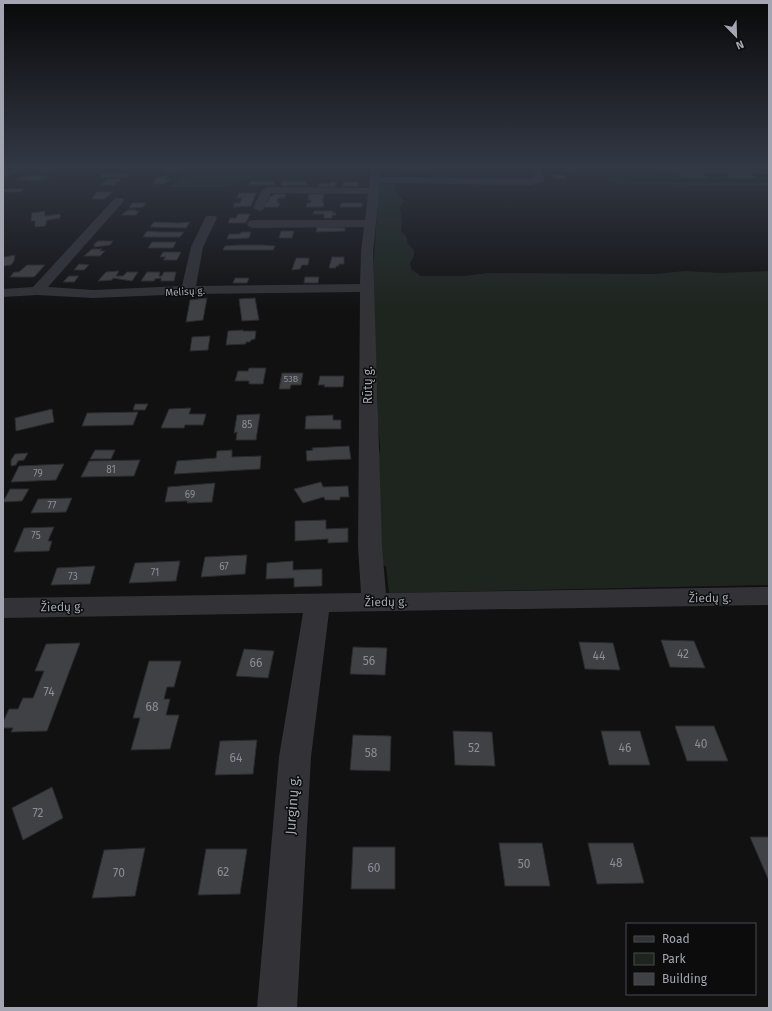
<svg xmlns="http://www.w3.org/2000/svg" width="772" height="1011" viewBox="0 0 772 1011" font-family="'Fira Sans',sans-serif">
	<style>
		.green { fill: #1e251f }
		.building { fill: #404145; stroke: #2b2b2e }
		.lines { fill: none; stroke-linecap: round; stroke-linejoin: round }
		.minor { fill: #323237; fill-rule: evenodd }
		.labels { text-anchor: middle; stroke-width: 3; stroke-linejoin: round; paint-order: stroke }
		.far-number-label { font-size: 9px; fill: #8a8d97 }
		.far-street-label { font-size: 10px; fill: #a3a6b2; stroke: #0c0c0d }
		.number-label { font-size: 10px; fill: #8a8d97 }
		.street-label { font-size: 12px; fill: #a3a6b2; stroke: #0c0c0d }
		.near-number-label { font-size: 12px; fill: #8a8d97 }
		.near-street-label { font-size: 14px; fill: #a3a6b2; stroke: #0c0c0d }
	</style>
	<rect width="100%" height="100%" fill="#111112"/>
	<!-- green -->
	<g class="green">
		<polygon points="206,168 345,168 353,176 258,175 225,187 169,187 182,177 201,174"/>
		<path d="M615 179C666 184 718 183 769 183V186L621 184 610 181Z"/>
		<path d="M379 182 391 183 396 187 395 191 404 201 400 207 402 222 401 231 407 238V243L414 250V256L410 263 411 269 421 276H464L488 273 655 274 685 271 721 273 769 271V585L389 593 386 566 375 564 377 476 380 471C375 456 380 457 380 446 379 431 376 417 378 401L372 291Z"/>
	</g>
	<!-- building -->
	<g class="building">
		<polygon points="37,168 58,168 52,171 35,170"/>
		<polygon points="165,168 181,168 170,173 160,172"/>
		<polygon points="402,168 429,168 429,169 403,170"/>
		<polygon points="571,168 575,170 577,172 557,171 555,169"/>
		<polygon points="104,173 120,173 129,174 126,177 100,177"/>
		<polygon points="678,173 703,173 707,178 682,177"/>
		<polygon points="552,174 564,175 566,179 554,178"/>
		<polygon points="725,174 752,174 757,178 730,178"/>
		<polygon points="35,175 51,177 35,181 17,179 22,177"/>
		<polygon points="161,176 168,176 164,179 172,180 162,184 153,184 156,182 153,181"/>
		<polygon points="107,179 121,179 114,185 101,185"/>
		<polygon points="251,181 275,181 274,185 249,185"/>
		<polygon points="283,181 307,181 306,185 285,186 281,185"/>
		<polygon points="330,182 336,182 335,187 318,187 320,183 330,184"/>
		<rect x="343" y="182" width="15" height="4"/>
		<polygon points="3,189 24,189 19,192 3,192"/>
		<polygon points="97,192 113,192 104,199 92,199"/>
		<polygon points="239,193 256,193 251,206 233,207 235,203 240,203 242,198 237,198"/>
		<polygon points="274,194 286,194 284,198 278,198 277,203 280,203 278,207 264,207 265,202 268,202 270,196 273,196"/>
		<polygon points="309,194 324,194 322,202 324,202 323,207 306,207 307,203 310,203 311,200 308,200"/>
		<polygon points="132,203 146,203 143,207 129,208"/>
		<polygon points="341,203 362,203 362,207 340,207"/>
		<polygon points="128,210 136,210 135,211 139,211 136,215 121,215"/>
		<polygon points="45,211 45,216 60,214 60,218 47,220 45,226 35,227 35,221 31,221 32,213"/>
		<polygon points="314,211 333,211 333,213 336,213 336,215 332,215 332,218 324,218 324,214 313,214"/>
		<polygon points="238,214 250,214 246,223 228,223 230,218 236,218"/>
		<polygon points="154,222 178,223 190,222 186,228 150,227"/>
		<polygon points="317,227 345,228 345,231 316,232"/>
		<polygon points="147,231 159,232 184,232 180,237 143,237"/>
		<polygon points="281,231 294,231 292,238 279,238"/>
		<polygon points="241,232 251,232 249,238 227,239 229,234 240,234"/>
		<polygon points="98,241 113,241 110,245 94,247 95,245 93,245"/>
		<polygon points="152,242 176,242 173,248 148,248"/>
		<polygon points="240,245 262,245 275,246 273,250 223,250 225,246"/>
		<polygon points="92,249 102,249 100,251 105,251 100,256 84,256"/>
		<polygon points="163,252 181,252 177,260 163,260 166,257 160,257"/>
		<polygon points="15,255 14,261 11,265 3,266 4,257"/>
		<polygon points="332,257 344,257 344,264 339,264 339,266 336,266 336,268 329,268"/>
		<polygon points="296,258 309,258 308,265 302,265 300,269 292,270"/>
		<polygon points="79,264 89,265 84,270 74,270"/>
		<polygon points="27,265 45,265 34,277 10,277 14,272 19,272"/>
		<polygon points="119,271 116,276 123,276 127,272 138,272 132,281 113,278 112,280 98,281 106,272"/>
		<polygon points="147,272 160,272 159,276 162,276 164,272 176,272 174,281 161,281 161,278 155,279 154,281 141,281"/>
		<polygon points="69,276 79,276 74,282 63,282"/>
		<polygon points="305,277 319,277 318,283 304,283"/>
		<polygon points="235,278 249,278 247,283 233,283"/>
		<polygon points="207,298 203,320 186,322 190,300"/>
		<polygon points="255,298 259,320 242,321 239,299"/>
		<polygon points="243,330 243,331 256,331 255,339 251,340 250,342 246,342 246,344 226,345 228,331"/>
		<polygon points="210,336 208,350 190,351 192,337"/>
		<polygon points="249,368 266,368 263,384 249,384 249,381 235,381 238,371 248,371"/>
		<polygon points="282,373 303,373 301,385 291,385 290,389 279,389"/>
		<polygon points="320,376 344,376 343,387 324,387 325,385 318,385"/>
		<polygon points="135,404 148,404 145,410 133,410"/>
		<polygon points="191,408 189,414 206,414 203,425 185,425 184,428 161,428 169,409"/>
		<polygon points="52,409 54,422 16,431 15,418"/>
		<polygon points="138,412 133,425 82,426 87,413"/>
		<polygon points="260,414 256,440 236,440 237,432 234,433 237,415"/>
		<polygon points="333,415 333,420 341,420 341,429 305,429 306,416"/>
		<polygon points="349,446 351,459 307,461 306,451 313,450 312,448"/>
		<polygon points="95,450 115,450 111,459 90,459"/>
		<polygon points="232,450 232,457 261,456 260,469 174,474 177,461 216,458 217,451"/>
		<polygon points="28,453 24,460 18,461 16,465 11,466 11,460 15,454"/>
		<polygon points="140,460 134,476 81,477 89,461"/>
		<polygon points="64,464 56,480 11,482 19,466"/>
		<polygon points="321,482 323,487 348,486 349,497 340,497 340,500 325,500 324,497 303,503 294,489"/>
		<polygon points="215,483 212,502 187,503 187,501 165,502 168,487"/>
		<polygon points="10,489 29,489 22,501 3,502"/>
		<polygon points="72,498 66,512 31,513 38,499"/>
		<polygon points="326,520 326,529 348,528 348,542 328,543 328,539 295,541 295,521"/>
		<polygon points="54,527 48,541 52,541 49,551 14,552 24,528"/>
		<polygon points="247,555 245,574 201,577 205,557"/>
		<polygon points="180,561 176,581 129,583 135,563"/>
		<polygon points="293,561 293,570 322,569 322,586 294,587 294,578 266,579 267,563"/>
		<polygon points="95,566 90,584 51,585 57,568"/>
		<polygon points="661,640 694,641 705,668 670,667"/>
		<polygon points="579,642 613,643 620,670 585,669"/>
		<polygon points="80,643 47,731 11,732 13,728 3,728 3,722 9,709 18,709 23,698 33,698 44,671 35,671 46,644"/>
		<polygon points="353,647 387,648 385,675 350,674"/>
		<polygon points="244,649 274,651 268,678 236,676"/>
		<polygon points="149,661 181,661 174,687 167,687 164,699 170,699 166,715 179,715 170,749 131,750 140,718 133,718"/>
		<polygon points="675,726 714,726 728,761 687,761"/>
		<polygon points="453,731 492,732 495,766 455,765"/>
		<polygon points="601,731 640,731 650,765 609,765"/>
		<polygon points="353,735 391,736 390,771 350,770"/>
		<polygon points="257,740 253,774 215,775 220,741"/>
		<polygon points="52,787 63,818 23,840 12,808"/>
		<polygon points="750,837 769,837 769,881"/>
		<polygon points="499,843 542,843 550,886 505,886"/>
		<polygon points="588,843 633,843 644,883 597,884"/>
		<polygon points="353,847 395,847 395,889 351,889"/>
		<polygon points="145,848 135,896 92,898 104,850"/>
		<polygon points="206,849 247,849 240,894 198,895"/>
	</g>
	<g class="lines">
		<!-- minor -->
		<g class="minor">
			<polygon points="12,168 25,168 23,170 3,179 3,172"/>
			<polygon points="371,168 381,168 380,177 530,179 534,178 530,168 540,168 545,179 544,181 531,185 380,183 373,252 382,547 386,593 769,587 769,605 329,612 311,757 297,1008 257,1008 279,757 303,613 3,618 3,598 361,593 358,547 360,292 188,294 93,298 37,295 3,297 3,289 33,287 115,198 123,198 124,200 123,202 48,287 93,290 182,286 191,247 205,218 207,216 215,216 217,218 203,247 196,286 360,284 361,252 364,227 253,228 249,227 247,224 249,221 253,220 365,220 368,194 271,193 263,210 259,211 253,208 262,190 267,187 369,188"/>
			<polygon points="661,168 769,168 769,174 680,173 663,170"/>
		</g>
	</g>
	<!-- sky -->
	<linearGradient id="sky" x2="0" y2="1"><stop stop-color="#09090a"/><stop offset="0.54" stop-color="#323844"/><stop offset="1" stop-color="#323844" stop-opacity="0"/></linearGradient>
	<rect width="772" height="309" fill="url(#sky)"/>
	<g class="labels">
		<!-- far-number labels -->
		<g class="far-number-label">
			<text x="291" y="382">53B</text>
		</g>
		<!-- far-street labels -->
		<g class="far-street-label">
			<text transform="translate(185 291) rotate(-3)" y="4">Melisų g.</text>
		</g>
		<!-- number labels -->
		<g class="number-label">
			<text x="247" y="428">85</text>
			<text x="111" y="473">81</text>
			<text x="38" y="477">79</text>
			<text x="190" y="498">69</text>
			<text x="52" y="509">77</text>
			<text x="36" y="539">75</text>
			<text x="224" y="570">67</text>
			<text x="155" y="576">71</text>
			<text x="73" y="580">73</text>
		</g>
		<!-- street labels -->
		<g class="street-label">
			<text transform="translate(368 385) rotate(-90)" y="4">Rūtų g.</text>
			<text transform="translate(710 598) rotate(-1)" y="4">Žiedų g.</text>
			<text transform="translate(386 602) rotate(-1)" y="4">Žiedų g.</text>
			<text transform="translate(62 607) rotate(-1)" y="4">Žiedų g.</text>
		</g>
		<!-- near-number labels -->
		<g class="near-number-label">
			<text x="683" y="658">42</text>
			<text x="599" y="660">44</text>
			<text x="369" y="665">56</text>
			<text x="256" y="667">66</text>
			<text x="49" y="696">74</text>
			<text x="152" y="711">68</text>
			<text x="701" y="748">40</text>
			<text x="474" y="752">52</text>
			<text x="625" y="752">46</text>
			<text x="371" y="757">58</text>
			<text x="236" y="762">64</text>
			<text x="38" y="817">72</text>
			<text x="616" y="867">48</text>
			<text x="524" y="868">50</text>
			<text x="374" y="872">60</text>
			<text x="223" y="876">62</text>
			<text x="119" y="877">70</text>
		</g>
		<!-- near-street labels -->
		<g class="near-street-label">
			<text transform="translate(292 805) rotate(-86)" y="5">Jurginų g.</text>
		</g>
	</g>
	<!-- border -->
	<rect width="772" height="1011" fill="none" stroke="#a3a6b2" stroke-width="8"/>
	<!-- legend -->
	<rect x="626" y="923" width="130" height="72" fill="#0c0c0d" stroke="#484a4f"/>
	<rect x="634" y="936" width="20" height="6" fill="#323237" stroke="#484a4f"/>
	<text x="662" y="943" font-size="12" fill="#a3a6b2">Road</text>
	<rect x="634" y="953" width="20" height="12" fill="#1e251f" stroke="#484a4f"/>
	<text x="662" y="963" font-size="12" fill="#a3a6b2">Park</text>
	<rect x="634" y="973" width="20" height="12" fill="#404145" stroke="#484a4f"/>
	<text x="662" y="983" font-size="12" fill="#a3a6b2">Building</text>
	<!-- north arrow -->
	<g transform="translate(736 36) rotate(157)" stroke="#0c0c0d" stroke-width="3" paint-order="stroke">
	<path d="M0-3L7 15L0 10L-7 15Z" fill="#a3a6b2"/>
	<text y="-6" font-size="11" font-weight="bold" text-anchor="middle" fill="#a3a6b2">N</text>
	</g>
</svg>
